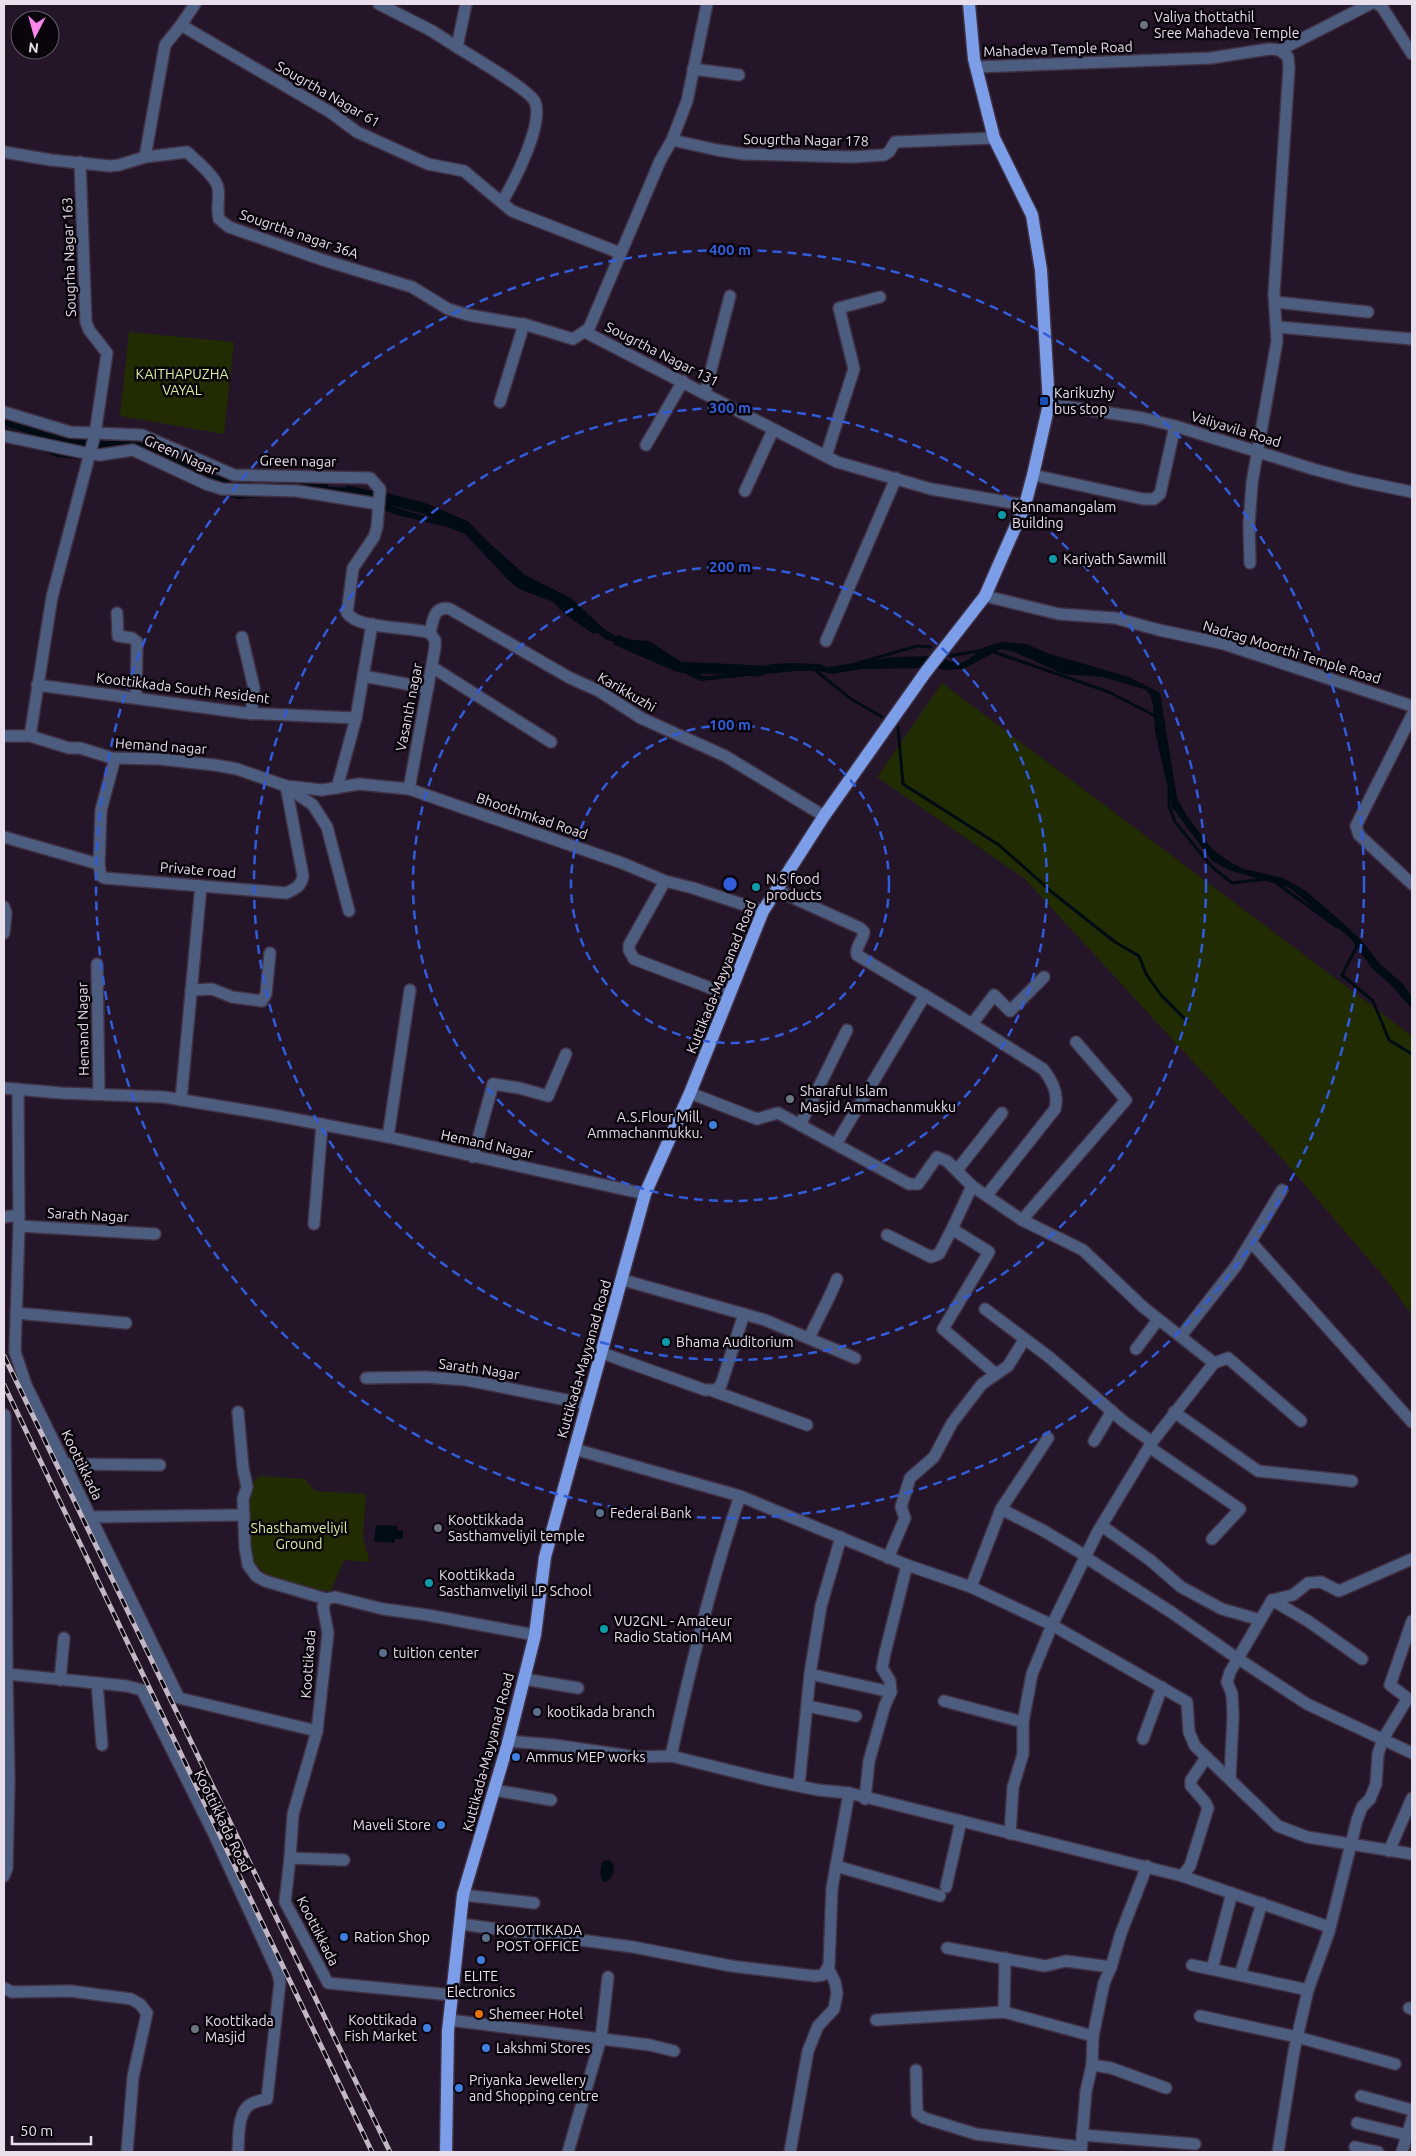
<svg xmlns="http://www.w3.org/2000/svg" width="1416" height="2156" viewBox="0 0 1416 2156" font-family="Ubuntu,sans-serif">
	<style>
		.green { fill: #212c02 }
		.water { fill: #000b14 }
		.lines { fill: none; stroke-linecap: round; stroke-linejoin: round }
		.stream { stroke: #000b14; stroke-width: 3 }
		.canal { stroke: #000b14; stroke-width: 11 }
		.minor-casing { stroke: #403144; stroke-width: 14 }
		.major-casing { stroke: #403144; stroke-width: 15 }
		.minor { stroke: #4c5d80; stroke-width: 11 }
		.major { stroke: #7c9ee8; stroke-width: 12 }
		.rail-casing { stroke: #c3b7c6; stroke-width: 5 }
		.rail { stroke: #0a050c; stroke-width: 3; stroke-dasharray: 9; stroke-linecap: butt }
		.ring { fill: none; stroke: #315cda; stroke-width: 2.5; stroke-dasharray: 9 6 }
		.worship-dot { fill: #6b7280; stroke: #0a050c; stroke-width: 2 }
		.transit-dot { fill: #1a4fb4; stroke: #0a050c; stroke-width: 2 }
		.culture-dot { fill: #0f9aa8; stroke: #0a050c; stroke-width: 2 }
		.shop-dot { fill: #3f7fe0; stroke: #0a050c; stroke-width: 2 }
		.service-dot { fill: #5c6f8a; stroke: #0a050c; stroke-width: 2 }
		.food-dot { fill: #e8710a; stroke: #0a050c; stroke-width: 2 }
		.labels { text-anchor: middle; stroke-width: 5; stroke-linejoin: round; paint-order: stroke }
		.poi-label { font-size: 14px; fill: #e9deec; stroke: #0a050c; text-anchor: start }
		.street-label { font-size: 14px; fill: #e9deec; stroke: #0a050c }
		.park-label { font-size: 14px; fill: #d6f0a2; stroke: #0a050c }
		.centre { fill: #315cda; stroke: #0a050c; stroke-width: 2.5 }
		.ring-label { font-size: 15px; text-anchor: middle; font-weight: bold; fill: #315cda; stroke: #0a050c; stroke-width: 5; stroke-linejoin: round; paint-order: stroke }
	</style>
	<rect width="100%" height="100%" fill="#251529"/>
	<!-- green -->
	<g class="green">
		<polygon points="129,332 234,342 224,434 120,416"/>
		<polygon points="942,683 1412,1036 1412,1315 1384,1277 1287,1164 1024,878 877,777"/>
		<path d="M260 1476 305 1479 315 1491 366 1494 363 1537 370 1562 344 1560 331 1591C302 1587 255 1584 249 1548 248 1541 250 1524 250 1514 249 1497 245 1487 260 1476Z"/>
	</g>
	<!-- water -->
	<g class="water">
		<polygon points="1066,46 1065,51 1068,51 1068,56 1065,59 1054,59 1055,47"/>
		<polygon points="4,427 82,453 80,459 56,457 4,434"/>
		<polygon points="136,445 184,474 225,489 317,486 350,488 397,508 477,532 525,575 571,598 604,629 621,639 649,641 703,676 722,675 773,664 791,663 819,664 828,667 893,657 934,656 925,668 863,669 831,674 819,671 795,671 701,681 688,675 656,652 607,640 592,629 569,607 522,582 479,542 465,534 447,527 397,515 373,506 292,494 237,499 183,480 136,456 87,449"/>
		<path d="M1003 642 1026 644 1050 654 1129 677 1160 693 1177 798 1187 816 1213 850 1230 862 1244 869 1283 878 1306 891 1335 916 1362 941 1380 964 1403 984 1412 997V1009L1393 987 1372 968 1350 938 1290 888 1229 870 1212 861 1172 807 1155 731 1153 705 1150 694 1144 689 1102 677 1063 674 1015 652 1001 649 963 669 944 670 937 668 943 658C968 672 969 653 988 646 992 644 998 643 1003 642Z"/>
		<polygon points="376,1525 397,1526 397,1530 403,1530 403,1539 395,1539 394,1543 374,1541"/>
		<path d="M610 1860C616 1866 614 1875 609 1880L604 1882C599 1877 600 1866 603 1861Z"/>
	</g>
	<g class="lines">
		<!-- stream -->
		<g class="stream">
			<polyline points="991,651 1109,692 1157,717"/>
			<polyline points="950,656 983,650"/>
			<polyline points="858,663 917,646 930,647"/>
			<polyline points="815,670 851,699 882,717"/>
			<polyline points="898,727 903,784 999,845 1053,893 1115,942 1139,956 1146,974 1161,995 1187,1021"/>
			<polyline points="1169,789 1169,805 1175,822 1212,867 1232,883 1266,879"/>
			<polyline points="1275,882 1337,927"/>
			<polyline points="1358,944 1342,975 1373,1001 1389,1040 1412,1054"/>
		</g>
		<!-- canal -->
		<g class="canal">
			<polyline points="4,420 83,445"/>
			<polyline points="100,447 148,444 210,478 234,484 246,485"/>
			<polyline points="272,485 323,487"/>
			<polyline points="349,491 374,497"/>
			<polyline points="388,499 423,508 465,526 513,577 522,584 556,597 570,611 594,628"/>
			<polyline points="619,641 679,667 760,671"/>
		</g>
		<defs>
			<g id="minor">
				<polyline points="195,4 181,25 330,112 357,132 428,164 464,171 512,211 620,253"/>
				<polyline points="379,4 432,31 457,47 466,4"/>
				<polyline points="707,4 687,101 672,140 660,161 587,333 837,462 931,489 1025,505"/>
				<polyline points="1377,4 1382,7 1412,54"/>
				<path d="M457 47C471 56 530 90 535 102 544 124 514 182 502 202"/>
				<polyline points="976,67 1211,58 1269,49 1280,50 1370,4"/>
				<polyline points="693,69 739,75"/>
				<polyline points="672,140 717,150 743,154 853,157 884,155 889,152 895,142 994,138"/>
				<path d="M4 152 51 160 110 166 119 165 145 157 187 152C195 160 216 176 218 188 220 198 216 208 219 219L229 227 323 260 412 287 448 309 468 315 527 325 573 339 588 329 587 333"/>
				<polyline points="145,157 165,45 181,25"/>
				<polyline points="1275,302 1368,312"/>
				<polyline points="1278,327 1412,339"/>
				<polyline points="705,393 730,296"/>
				<polyline points="500,402 524,324"/>
				<polyline points="1049,404 1143,418 1175,426 1313,469 1354,480 1412,492"/>
				<path d="M4 412 70 432 142 435 234 475 370 478 380 489 377 527 374 537 353 568 347 613C359 630 409 626 430 633"/>
				<polyline points="4,436 90,454 100,455 133,450 206,484 222,489 297,491 378,504"/>
				<polyline points="646,445 683,381"/>
				<polyline points="826,456 854,369 839,308 880,297"/>
				<polyline points="1033,475 1143,499 1154,499 1160,494 1175,426"/>
				<polyline points="745,491 773,430"/>
				<polyline points="1250,563 1249,525 1252,483 1277,341 1274,294 1289,68 1288,57 1280,50"/>
				<polyline points="985,596 1059,614 1115,618 1159,630 1224,644 1412,706"/>
				<polyline points="117,613 118,636 132,638 137,642 136,698"/>
				<path d="M430 633C433 620 434 605 450 609L570 678 599 691 641 718 725 756 824 816"/>
				<polyline points="242,637 254,688 251,714"/>
				<polyline points="826,641 896,478"/>
				<polyline points="432,667 551,742"/>
				<polyline points="363,676 428,688"/>
				<polyline points="37,685 245,713 356,718"/>
				<polyline points="1412,715 1356,826 1359,835 1412,884"/>
				<polyline points="4,736 30,736 69,748 80,748 112,758 159,759 215,765 237,769 286,786 322,790 359,784 409,789 622,863 665,881 693,888 763,911"/>
				<polyline points="30,736 52,597 95,434 106,360 107,353 89,330 86,322 80,162"/>
				<polyline points="287,787 313,805 327,827 349,911"/>
				<polyline points="337,788 356,718 372,624"/>
				<polyline points="409,789 435,648 435,640 430,633"/>
				<path d="M4 837 95 863 99 865 101 876 104 878 286 893C295 889 301 887 303 876L286 786"/>
				<polyline points="99,865 101,810 115,758"/>
				<polyline points="665,881 629,945 629,950 634,959 729,995"/>
				<path d="M776 890 860 928 864 932C863 941 855 946 857 955L951 1011 1043 1069C1052 1080 1059 1094 1055 1109L987 1195"/>
				<polyline points="4,907 6,913 4,933"/>
				<polyline points="97,964 99,1094"/>
				<polyline points="191,990 212,989 232,997 262,1001 266,994 270,953"/>
				<polyline points="972,1024 994,995 1010,1011 1044,977"/>
				<polyline points="4,1088 61,1093 164,1097 273,1115 388,1137 645,1194"/>
				<polyline points="18,1089 19,1226 15,1352 26,1385 179,1698 317,1731"/>
				<polyline points="690,1093 757,1119 778,1113 909,1184 918,1184 937,1157 947,1161 972,1186 1022,1220 1083,1250 1143,1307 1214,1363 1152,1442 1097,1533 1052,1625 1032,1674 1023,1722 1023,1754 1013,1787 1010,1834"/>
				<polyline points="181,1100 201,886"/>
				<polyline points="800,1125 847,1030"/>
				<polyline points="388,1137 410,990"/>
				<polyline points="836,1144 925,995"/>
				<polyline points="473,1157 493,1084 519,1088 548,1096 566,1054"/>
				<polyline points="957,1170 1002,1113"/>
				<polyline points="972,1186 952,1229 989,1252 943,1329 996,1374"/>
				<polyline points="4,1217 19,1215"/>
				<polyline points="1022,1220 1126,1100 1076,1042"/>
				<polyline points="314,1224 322,1124"/>
				<polyline points="19,1226 155,1234"/>
				<polyline points="887,1235 931,1257 939,1254 952,1229"/>
				<polyline points="1251,1242 1412,1422"/>
				<polyline points="623,1280 765,1320 855,1358"/>
				<polyline points="985,1309 1049,1357 1123,1421 1152,1442"/>
				<polyline points="16,1313 126,1323"/>
				<polyline points="1181,1336 1236,1266 1282,1190"/>
				<path d="M809 1338C818 1318 829 1300 837 1279"/>
				<polyline points="1136,1349 1158,1320"/>
				<polyline points="602,1353 705,1390 716,1390 721,1385 744,1314"/>
				<polyline points="1214,1363 1228,1358 1301,1421"/>
				<polyline points="366,1378 425,1377 466,1380 587,1404"/>
				<polyline points="713,1391 807,1425"/>
				<polyline points="238,1412 243,1468 247,1487 243,1499 245,1548 248,1565 256,1576 265,1581 326,1599"/>
				<polyline points="1174,1412 1258,1471 1352,1481"/>
				<path d="M5 1415 7 1674 127 1686 142 1690 213 1832 277 1971 280 1982 267 2099C262 2100 256 2101 251 2104 237 2111 239 2139 238 2152"/>
				<polyline points="1094,1441 1112,1411"/>
				<polyline points="1149,1447 1240,1509 1212,1539"/>
				<polyline points="574,1449 740,1496 907,1565 971,1587 1052,1625 1187,1702 1189,1732 1195,1746 1278,1826 1307,1837 1412,1854"/>
				<polyline points="64,1464 160,1465"/>
				<polyline points="1001,1509 1044,1531 1086,1556"/>
				<polyline points="90,1517 244,1515"/>
				<polyline points="1102,1526 1150,1560 1181,1587 1222,1609 1257,1619"/>
				<polyline points="1085,1557 1171,1612 1231,1654 1307,1704 1412,1753"/>
				<polyline points="888,1558 905,1518 901,1507 910,1478 934,1457 952,1423 982,1384 1008,1366 1024,1340"/>
				<polyline points="971,1587 1001,1509 1048,1438"/>
				<polyline points="1272,1600 1308,1621 1362,1659"/>
				<polyline points="4,1671 7,1674 9,1780 7,1868 4,1876"/>
				<polyline points="810,1674 891,1692"/>
				<polyline points="524,1679 578,1688"/>
				<polyline points="60,1680 64,1638"/>
				<polyline points="97,1683 102,1745"/>
				<polyline points="944,1701 1023,1722"/>
				<polyline points="807,1706 856,1716"/>
				<polyline points="1143,1739 1162,1687"/>
				<polyline points="508,1741 554,1745 637,1757 671,1756 764,1779 818,1790 849,1793 1182,1876 1329,1927"/>
				<path d="M671 1756C690 1668 711 1581 740 1496"/>
				<polyline points="1230,1779 1233,1716 1232,1694 1227,1682 1230,1672 1272,1600 1293,1595 1308,1583 1321,1582 1339,1591 1412,1559"/>
				<polyline points="799,1785 810,1674 821,1606 841,1537"/>
				<polyline points="494,1790 551,1800"/>
				<polyline points="865,1799 869,1761 885,1705 891,1692 890,1681 882,1668 885,1653 907,1565"/>
				<polyline points="1389,1851 1412,1798"/>
				<polyline points="290,1858 285,1902 328,1983 452,1995"/>
				<polyline points="344,1860 290,1858 293,1814 317,1731 328,1633 323,1607 326,1599 335,1597 383,1609 427,1615 535,1635"/>
				<polyline points="836,1866 940,1896"/>
				<polyline points="1182,1876 1190,1866 1208,1808 1205,1802 1191,1786 1191,1780 1206,1758"/>
				<polyline points="946,1887 961,1821"/>
				<polyline points="463,1895 534,1903"/>
				<polyline points="460,1924 633,1947 731,1966 815,1976 823,1975 829,1965 832,1888 849,1793"/>
				<polyline points="947,1948 1045,1966 1066,1961 1111,1967"/>
				<polyline points="1192,1965 1308,1990"/>
				<polyline points="1212,1969 1232,1893"/>
				<polyline points="1240,1975 1262,1903"/>
				<polyline points="4,1988 12,1992 70,1991 131,1999 140,2004 147,2013 133,2077 127,2152"/>
				<polyline points="1409,2008 1412,2009"/>
				<polyline points="1004,2012 1005,1958"/>
				<polyline points="1200,2016 1297,2037 1395,2064"/>
				<polyline points="449,2020 650,2045 674,2051"/>
				<polyline points="876,2020 1004,2012 1093,2036"/>
				<polyline points="1092,2065 1111,2068 1166,2088"/>
				<polyline points="916,2070 917,2113 924,2118 976,2134 1081,2147"/>
				<polyline points="1361,2096 1412,2110"/>
				<polyline points="1357,2123 1407,2135"/>
				<polyline points="1082,2135 1195,2144"/>
				<polyline points="1355,2147 1378,2152"/>
				<polyline points="568,2152 601,2038 608,1977"/>
				<polyline points="790,2152 808,2051 818,2026 834,2009 837,1993 835,1982 828,1968"/>
				<polyline points="1081,2152 1086,2091 1092,2065 1093,2036 1104,1983 1111,1967 1121,1933 1147,1866"/>
				<polyline points="1278,2152 1294,2051 1308,1990 1329,1932 1357,1820 1362,1807 1370,1799 1376,1784 1378,1754 1383,1739 1406,1701 1406,1697 1390,1685 1412,1621"/>
				<polyline points="1402,2152 1412,2119"/>
			</g>
			<polyline id="major" points="446,2152 448,2031 463,1895 508,1743 535,1635 545,1557 645,1194 690,1093 763,911 824,816 925,673 985,596 1025,505 1033,475 1049,404 1041,270 1032,215 994,138 974,59 969,4"/>
		</defs>
		<!-- minor casing -->
		<use href="#minor" class="minor-casing"/>
		<!-- major casing -->
		<use href="#major" class="major-casing"/>
		<!-- minor -->
		<use href="#minor" class="minor"/>
		<!-- major -->
		<use href="#major" class="major"/>
		<defs>
			<g id="rail">
				<polyline points="4,1356 390,2152"/>
				<polyline points="4,1385 372,2152"/>
			</g>
		</defs>
		<!-- rail casing -->
		<use href="#rail" class="rail-casing"/>
		<!-- rail -->
		<use href="#rail" class="rail"/>
	</g>
	<!-- distance rings -->
	<g class="ring">
		<circle cx="730" cy="884" r="159"/>
		<circle cx="730" cy="884" r="317"/>
		<circle cx="730" cy="884" r="476"/>
		<circle cx="730" cy="884" r="634"/>
	</g>
	<!-- markers -->
	<g class="worship-dot">
		<circle cx="1144" cy="25" r="5"/>
		<circle cx="790" cy="1099" r="5"/>
		<circle cx="438" cy="1528" r="5"/>
		<circle cx="195" cy="2029" r="5"/>
	</g>
	<rect class="transit-dot" x="1039" y="396" width="10" height="10" rx="2.5"/>
	<g class="culture-dot">
		<circle cx="1002" cy="515" r="5"/>
		<circle cx="1053" cy="559" r="5"/>
		<circle cx="756" cy="887" r="5"/>
		<circle cx="666" cy="1342" r="5"/>
		<circle cx="429" cy="1583" r="5"/>
		<circle cx="604" cy="1629" r="5"/>
	</g>
	<g class="shop-dot">
		<circle cx="713" cy="1125" r="5"/>
		<circle cx="516" cy="1757" r="5"/>
		<circle cx="441" cy="1825" r="5"/>
		<circle cx="344" cy="1937" r="5"/>
		<circle cx="481" cy="1960" r="5"/>
		<circle cx="427" cy="2028" r="5"/>
		<circle cx="486" cy="2048" r="5"/>
		<circle cx="459" cy="2088" r="5"/>
	</g>
	<g class="service-dot">
		<circle cx="600" cy="1513" r="5"/>
		<circle cx="383" cy="1653" r="5"/>
		<circle cx="537" cy="1712" r="5"/>
		<circle cx="486" cy="1938" r="5"/>
	</g>
	<circle class="food-dot" cx="479" cy="2014" r="5"/>
	<g class="labels">
		<!-- poi labels -->
		<g class="poi-label">
			<text x="1154" y="22">Valiya thottathil<tspan x="1154" dy="16">Sree Mahadeva Temple</tspan></text>
			<text x="1054" y="398">Karikuzhy<tspan x="1054" dy="16">bus stop</tspan></text>
			<text x="1012" y="512">Kannamangalam<tspan x="1012" dy="16">Building</tspan></text>
			<text x="1063" y="564">Kariyath Sawmill</text>
			<text x="766" y="884">N S food<tspan x="766" dy="16">products</tspan></text>
			<text x="800" y="1096">Sharaful Islam<tspan x="800" dy="16">Masjid Ammachanmukku</tspan></text>
			<text x="703" y="1122" text-anchor="end">A.S.Flour Mill,<tspan x="703" dy="16">Ammachanmukku.</tspan></text>
			<text x="676" y="1347">Bhama Auditorium</text>
			<text x="610" y="1518">Federal Bank</text>
			<text x="448" y="1525">Koottikkada<tspan x="448" dy="16">Sasthamveliyil temple</tspan></text>
			<text x="439" y="1580">Koottikkada<tspan x="439" dy="16">Sasthamveliyil LP School</tspan></text>
			<text x="614" y="1626">VU2GNL - Amateur<tspan x="614" dy="16">Radio Station HAM</tspan></text>
			<text x="393" y="1658">tuition center</text>
			<text x="547" y="1717">kootikada branch</text>
			<text x="526" y="1762">Ammus MEP works</text>
			<text x="431" y="1830" text-anchor="end">Maveli Store</text>
			<text x="496" y="1935">KOOTTIKADA<tspan x="496" dy="16">POST OFFICE</tspan></text>
			<text x="354" y="1942">Ration Shop</text>
			<text x="481" y="1981" text-anchor="middle">ELITE<tspan x="481" dy="16">Electronics</tspan></text>
			<text x="489" y="2019">Shemeer Hotel</text>
			<text x="417" y="2025" text-anchor="end">Koottikada<tspan x="417" dy="16">Fish Market</tspan></text>
			<text x="205" y="2026">Koottikada<tspan x="205" dy="16">Masjid</tspan></text>
			<text x="496" y="2053">Lakshmi Stores</text>
			<text x="469" y="2085">Priyanka Jewellery<tspan x="469" dy="16">and Shopping centre</tspan></text>
		</g>
		<!-- street labels -->
		<g class="street-label">
			<text transform="translate(1058 49) rotate(-2)" y="5">Mahadeva Temple Road</text>
			<text transform="translate(328 94) rotate(30)" y="5">Sougrtha Nagar 61</text>
			<text transform="translate(806 140) rotate(1)" y="5">Sougrtha Nagar 178</text>
			<text transform="translate(299 234) rotate(19)" y="5">Sougrtha nagar 36A</text>
			<text transform="translate(69 257) rotate(-92)" y="5">Sougrha Nagar 163</text>
			<text transform="translate(662 354) rotate(27)" y="5">Sougrtha Nagar 131</text>
			<text transform="translate(1236 429) rotate(17)" y="5">Valiyavila Road</text>
			<text transform="translate(181 455) rotate(24)" y="5">Green Nagar</text>
			<text transform="translate(298 461) rotate(1)" y="5">Green nagar</text>
			<text transform="translate(1292 652) rotate(17)" y="5">Nadrag Moorthi Temple Road</text>
			<text transform="translate(183 688) rotate(7)" y="5">Koottikkada South Resident</text>
			<text transform="translate(627 692) rotate(30)" y="5">Karikkuzhi</text>
			<text transform="translate(409 707) rotate(-79)" y="5">Vasanth nagar</text>
			<text transform="translate(161 746) rotate(4)" y="5">Hemand nagar</text>
			<text transform="translate(532 816) rotate(19)" y="5">Bhoothmkad Road</text>
			<text transform="translate(198 870) rotate(5)" y="5">Private road</text>
			<text transform="translate(721 977) rotate(-68)" y="5">Kuttikada-Mayyanad Road</text>
			<text transform="translate(83 1029) rotate(-91)" y="5">Hemand Nagar</text>
			<text transform="translate(487 1144) rotate(12)" y="5">Hemand Nagar</text>
			<text transform="translate(88 1215) rotate(3)" y="5">Sarath Nagar</text>
			<text transform="translate(584 1359) rotate(-74)" y="5">Kuttikada-Mayyanad Road</text>
			<text transform="translate(479 1369) rotate(8)" y="5">Sarath Nagar</text>
			<text transform="translate(82 1465) rotate(64)" y="5">Koottikkada</text>
			<text transform="translate(308 1664) rotate(-86)" y="5">Koottikada</text>
			<text transform="translate(488 1752) rotate(-75)" y="5">Kuttikada-Mayyanad Road</text>
			<text transform="translate(223 1821) rotate(64)" y="5">Koottikkada Road</text>
			<text transform="translate(318 1931) rotate(63)" y="5">Koottikkada</text>
		</g>
		<!-- park labels -->
		<g class="park-label">
			<text x="182" y="379">KAITHAPUZHA<tspan x="182" dy="16">VAYAL</tspan></text>
			<text x="299" y="1533">Shasthamveliyil<tspan x="299" dy="16">Ground</tspan></text>
		</g>
	</g>
	<circle cx="730" cy="884" r="8" class="centre"/>
	<g class="ring-label">
		<text x="730" y="255">400 m</text>
		<text x="730" y="413">300 m</text>
		<text x="730" y="572">200 m</text>
		<text x="730" y="730">100 m</text>
	</g>
	<!-- border -->
	<rect width="1416" height="2156" fill="none" stroke="#e9deec" stroke-width="10"/>
	<!-- north arrow -->
	<g transform="translate(35 35) rotate(186)"><circle r="24" fill="#0a050c" stroke="#635c66"/>
	<path d="M0-4L9 19L0 12L-9 19Z" fill="#f987e9"/>
	<text y="-8" font-size="14" font-weight="bold" text-anchor="middle" fill="#e9deec">N</text>
	</g>
	<!-- scale -->
	<path d="M12 2136v8h79v-8" fill="none" stroke="#e9deec" stroke-width="2.5"/>
	<text x="20" y="2136" font-size="15" fill="#e9deec" stroke="#0a050c" stroke-width="4" paint-order="stroke">50 m</text>
</svg>
